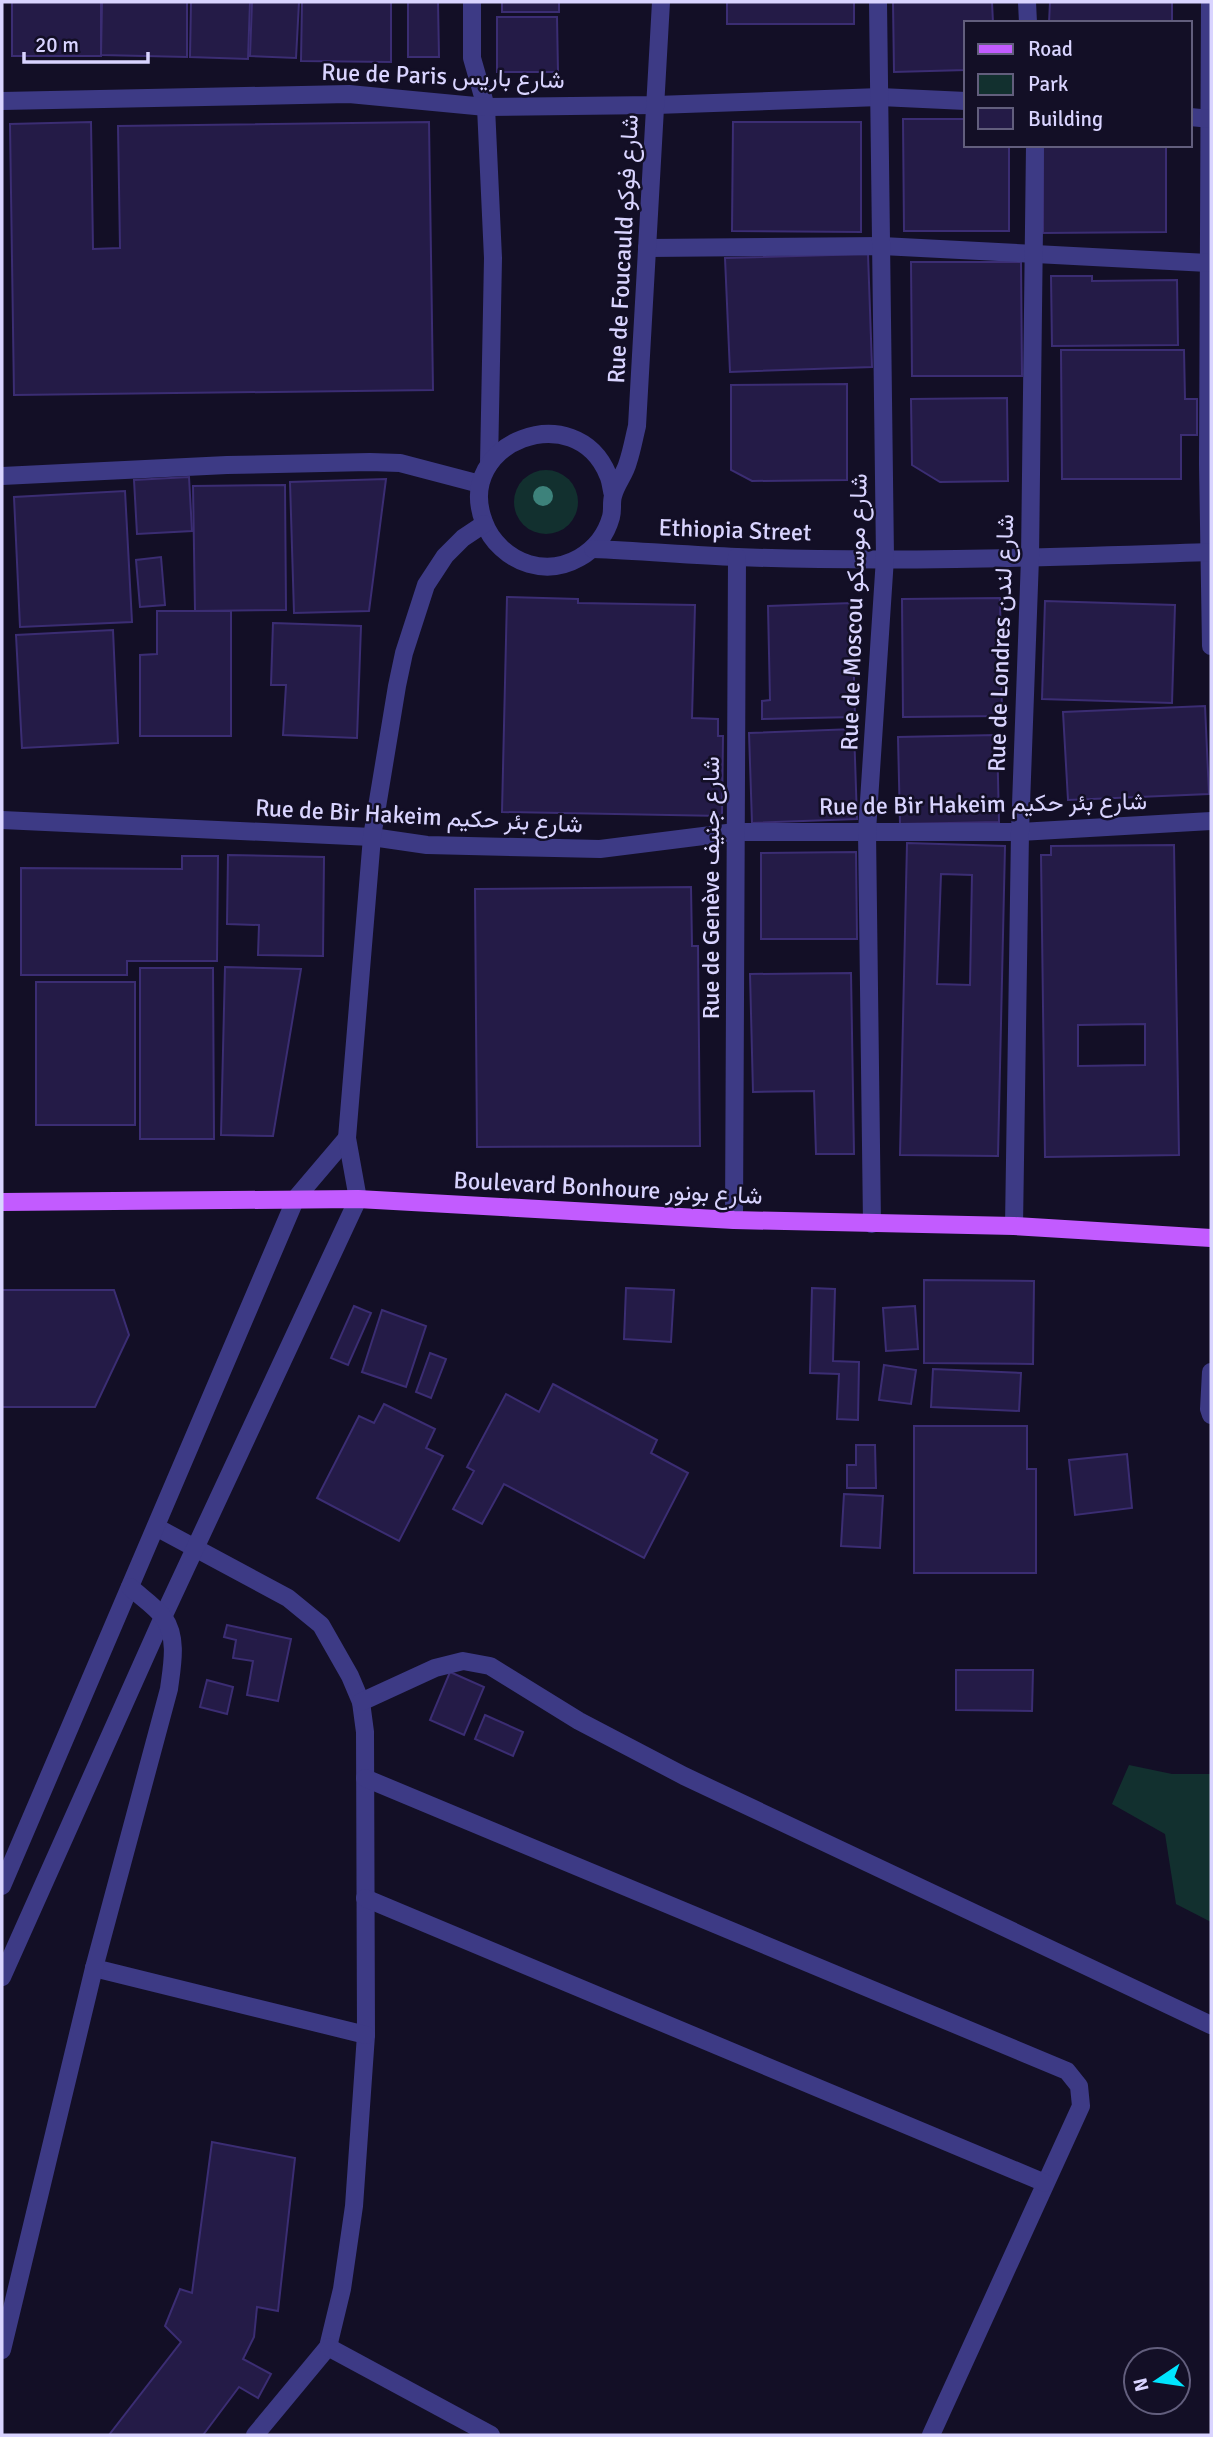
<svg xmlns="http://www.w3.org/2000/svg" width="1213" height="2437" viewBox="0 0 1213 2437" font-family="Signika,Vazirmatn,sans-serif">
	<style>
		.green { fill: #12302f }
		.building { fill: #241b47; stroke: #3b2d73; stroke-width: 2; fill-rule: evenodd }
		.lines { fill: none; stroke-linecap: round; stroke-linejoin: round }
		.minor { stroke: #3d3a85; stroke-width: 18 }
		.major { stroke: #c25bff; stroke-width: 18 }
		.tree { fill: #3d827b }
		.labels { text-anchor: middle; stroke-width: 5; stroke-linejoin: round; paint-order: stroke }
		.street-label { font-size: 24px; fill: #d9d4ff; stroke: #130f26 }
	</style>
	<rect width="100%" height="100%" fill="#130f26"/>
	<!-- green -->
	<g class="green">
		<circle cx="546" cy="502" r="32"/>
		<polygon points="1129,1765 1172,1774 1211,1774 1211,1922 1176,1904 1165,1834 1112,1804"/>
	</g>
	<!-- building -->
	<g class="building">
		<rect x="12" y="2" width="89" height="54"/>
		<polygon points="102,2 187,2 187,57 101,55"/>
		<polygon points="191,2 250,2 248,59 190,57"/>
		<polygon points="252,2 299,2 296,58 250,56"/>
		<polygon points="302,2 391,2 391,62 301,61"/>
		<polygon points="408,2 438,2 439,57 408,57"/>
		<rect x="502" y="2" width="57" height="10"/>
		<rect x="727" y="2" width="127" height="22"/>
		<polygon points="893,2 992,2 993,23 966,23 966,70 894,72"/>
		<polygon points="1050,2 1172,2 1172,23 1049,23"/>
		<polygon points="497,17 557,17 558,72 497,72"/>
		<polygon points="903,119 966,119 966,145 1009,145 1009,231 904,231"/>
		<polygon points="91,122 93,249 120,248 118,126 429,122 433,390 14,395 10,124"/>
		<polygon points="733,122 861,122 861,232 732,231"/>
		<polygon points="1043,145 1166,145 1166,232 1043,233"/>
		<polygon points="868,254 872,367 730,372 725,258"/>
		<polygon points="911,262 1021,262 1022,376 912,376"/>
		<polygon points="1051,276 1092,276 1092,281 1177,280 1178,345 1052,346"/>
		<polygon points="1061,350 1184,350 1185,399 1197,399 1197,435 1181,435 1181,479 1062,479"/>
		<polygon points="847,384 847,480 752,481 731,470 731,385"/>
		<polygon points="1007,398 1008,481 940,482 912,465 911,399"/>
		<polygon points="189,477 192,531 137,534 134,480"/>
		<polygon points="386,479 369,611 294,613 290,482"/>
		<polygon points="285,485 286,610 195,611 193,486"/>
		<polygon points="125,491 132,622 20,627 14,497"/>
		<polygon points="161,557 165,605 140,607 136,560"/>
		<polygon points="507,597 578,599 578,603 695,605 692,718 718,719 718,736 723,736 722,816 502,812"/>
		<polygon points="1000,598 1002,716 903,717 902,599"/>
		<polygon points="1045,601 1175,605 1172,703 1042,699"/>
		<polygon points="852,603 855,717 762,719 762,701 770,700 768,606"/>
		<polygon points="157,611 231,611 231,736 140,736 140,655 157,654"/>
		<polygon points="273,623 361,626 357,738 283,735 286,685 271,685"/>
		<polygon points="113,630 118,743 22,748 16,635"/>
		<polygon points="1205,706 1209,794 1068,800 1063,712"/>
		<polygon points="854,729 857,819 752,823 749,733"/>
		<polygon points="997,735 999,822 900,824 898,737"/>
		<path d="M907 843 1005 846 998 1156 900 1155ZM941 874 972 875 970 985 937 984Z"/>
		<path d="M1174 845 1179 1155 1045 1157 1041 855H1051V846ZM1145 1024V1065L1078 1066V1025Z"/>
		<polygon points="856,852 857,939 761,939 761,853"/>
		<polygon points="228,855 324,857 323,956 258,955 259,925 227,924"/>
		<polygon points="182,856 218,856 217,961 127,961 127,975 21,975 21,868 182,869"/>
		<polygon points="691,887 692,946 698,946 700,1146 477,1147 475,889"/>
		<polygon points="225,967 301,969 273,1136 221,1135"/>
		<polygon points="140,968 213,968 214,1139 140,1139"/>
		<polygon points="851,973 854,1154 816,1154 814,1091 753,1092 750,974"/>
		<rect x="36" y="982" width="99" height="143"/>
		<polygon points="924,1280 1034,1281 1033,1364 924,1363"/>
		<polygon points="626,1288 674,1290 671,1342 624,1339"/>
		<polygon points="812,1288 835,1289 833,1361 859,1362 858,1420 837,1419 839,1374 810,1373"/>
		<polygon points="2,1290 114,1290 129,1335 95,1407 2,1407"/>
		<polygon points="354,1306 371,1313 348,1365 331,1358"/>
		<polygon points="915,1306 918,1349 886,1351 883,1308"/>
		<polygon points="382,1310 426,1326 406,1387 362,1372"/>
		<polygon points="430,1353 446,1359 431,1398 416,1392"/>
		<polygon points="884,1365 916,1370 911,1404 879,1400"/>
		<polygon points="933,1369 1021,1373 1019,1411 931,1407"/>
		<polygon points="553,1384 657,1440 651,1453 688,1473 644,1558 504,1484 482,1524 453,1509 474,1471 467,1467 506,1394 539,1412"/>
		<polygon points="384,1404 435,1429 426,1448 443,1456 399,1541 317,1498 359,1416 374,1423"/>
		<polygon points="914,1426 1027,1426 1027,1469 1036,1469 1036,1573 914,1573"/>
		<polygon points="856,1445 875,1445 876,1488 847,1488 847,1465 856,1465"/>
		<polygon points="1127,1454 1132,1508 1075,1515 1069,1460"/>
		<polygon points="844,1494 883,1496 880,1548 841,1546"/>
		<polygon points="227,1625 291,1639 278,1701 247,1695 253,1661 233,1658 236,1640 224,1637"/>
		<polygon points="956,1670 1033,1670 1032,1711 956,1710"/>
		<polygon points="450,1672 484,1687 464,1735 430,1720"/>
		<polygon points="207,1680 233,1687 227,1714 200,1707"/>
		<polygon points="485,1715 523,1732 513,1756 475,1739"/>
		<polygon points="212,2142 295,2158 278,2311 257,2307 254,2337 243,2359 271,2374 258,2398 239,2387 203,2435 109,2435 181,2342 165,2326 180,2289 192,2293"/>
	</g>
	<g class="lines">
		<!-- minor -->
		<g class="minor">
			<polyline points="472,2 472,58 486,107 493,258 489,464"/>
			<polyline points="1027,2 1028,23"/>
			<polyline points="1210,2 1208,464 1211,646"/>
			<polyline points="2,101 349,94 486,107 656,105 880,97 966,101"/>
			<polyline points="1190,117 1211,119"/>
			<polyline points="647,248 882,246 1208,263"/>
			<polyline points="2,476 227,465 370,462 400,463 480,484"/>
			<path d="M613 495C611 489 611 481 608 475 576 396 453 442 484 522 491 542 509 558 529 564 564 574 601 553 611 517 613 510 611 503 613 496 616 484 625 474 628 462 632 450 634 438 637 426L661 2"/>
			<path d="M593 549C641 551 689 555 737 557 895 563 1053 557 1211 552"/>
			<polyline points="2,820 372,837 427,845 600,849 735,832 1020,832 1211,821"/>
			<polyline points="734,1220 737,557"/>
			<polyline points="872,1224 867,831 885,558 878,2"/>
			<polyline points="1014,1226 1020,832 1030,558 1035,145"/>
			<polyline points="1211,1372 1209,1409 1211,1415"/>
			<polyline points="156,1527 288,1598 321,1625 350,1676 361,1702 365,1732 366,2035 354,2206 342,2289 328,2347 255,2435"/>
			<polyline points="361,1702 435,1668 463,1661 490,1666 579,1721 684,1776 1211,2025"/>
			<polyline points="365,1778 1067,2071 1079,2086 1081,2106 931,2435"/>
			<polyline points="2,1886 296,1198 347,1138"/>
			<polyline points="365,1898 1045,2183"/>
			<polyline points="94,1968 366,2035"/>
			<polyline points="2,1977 163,1617 358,1199 347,1138 372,837 397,686 404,653 426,585 445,556 463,538 484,524"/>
			<polyline points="328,2347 491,2435"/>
			<path d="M2 2350 94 1968 169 1689C172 1666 178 1638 164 1618 155 1606 141 1597 130 1587"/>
		</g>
		<!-- major -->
		<polyline class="major" points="2,1202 358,1199 734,1220 1014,1226 1211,1238"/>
	</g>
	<!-- trees -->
	<circle class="tree" cx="543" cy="496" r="10"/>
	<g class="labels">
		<!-- street labels -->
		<g class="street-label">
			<text transform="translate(443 76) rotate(2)" y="8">Rue de Paris شارع باريس</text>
			<text transform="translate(623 249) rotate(-87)" y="8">Rue de Foucauld شارع فوكو</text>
			<text transform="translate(735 530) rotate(2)" y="8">Ethiopia Street</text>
			<text transform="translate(854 612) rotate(-88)" y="8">Rue de Moscou شارع موسكو</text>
			<text transform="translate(1001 643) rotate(-88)" y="8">Rue de Londres شارع لندن</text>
			<text transform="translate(983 804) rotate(-1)" y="8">Rue de Bir Hakeim شارع بئر حكيم</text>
			<text transform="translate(419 816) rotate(3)" y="8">Rue de Bir Hakeim شارع بئر حكيم</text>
			<text transform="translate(711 888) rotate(-90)" y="8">Rue de Genève شارع جنيف</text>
			<text transform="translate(608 1188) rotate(3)" y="8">Boulevard Bonhoure شارع بونور</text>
		</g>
	</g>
	<!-- border -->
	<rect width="1213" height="2437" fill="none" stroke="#d9d4ff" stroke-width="7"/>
	<!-- legend -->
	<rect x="964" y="21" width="228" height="126" fill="#130f26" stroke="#625e7d" stroke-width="2"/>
	<rect x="978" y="44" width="35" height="10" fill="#c25bff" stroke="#625e7d" stroke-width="2"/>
	<text x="1028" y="56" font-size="21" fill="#d9d4ff">Road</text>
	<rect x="978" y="74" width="35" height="21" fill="#12302f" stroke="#625e7d" stroke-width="2"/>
	<text x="1028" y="91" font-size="21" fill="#d9d4ff">Park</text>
	<rect x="978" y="108" width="35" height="21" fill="#241b47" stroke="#625e7d" stroke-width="2"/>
	<text x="1028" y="126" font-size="21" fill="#d9d4ff">Building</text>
	<!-- north arrow -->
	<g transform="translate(1157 2381) rotate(257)"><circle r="33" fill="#130f26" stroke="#625e7d" stroke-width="2"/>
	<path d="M0-5L12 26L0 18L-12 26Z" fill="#00e5ff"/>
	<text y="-10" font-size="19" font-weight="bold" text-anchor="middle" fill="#d9d4ff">N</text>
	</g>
	<!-- scale -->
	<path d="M24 52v10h124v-10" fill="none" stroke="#d9d4ff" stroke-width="3.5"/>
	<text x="35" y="52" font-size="21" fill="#d9d4ff" stroke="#130f26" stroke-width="5" paint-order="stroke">20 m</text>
</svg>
